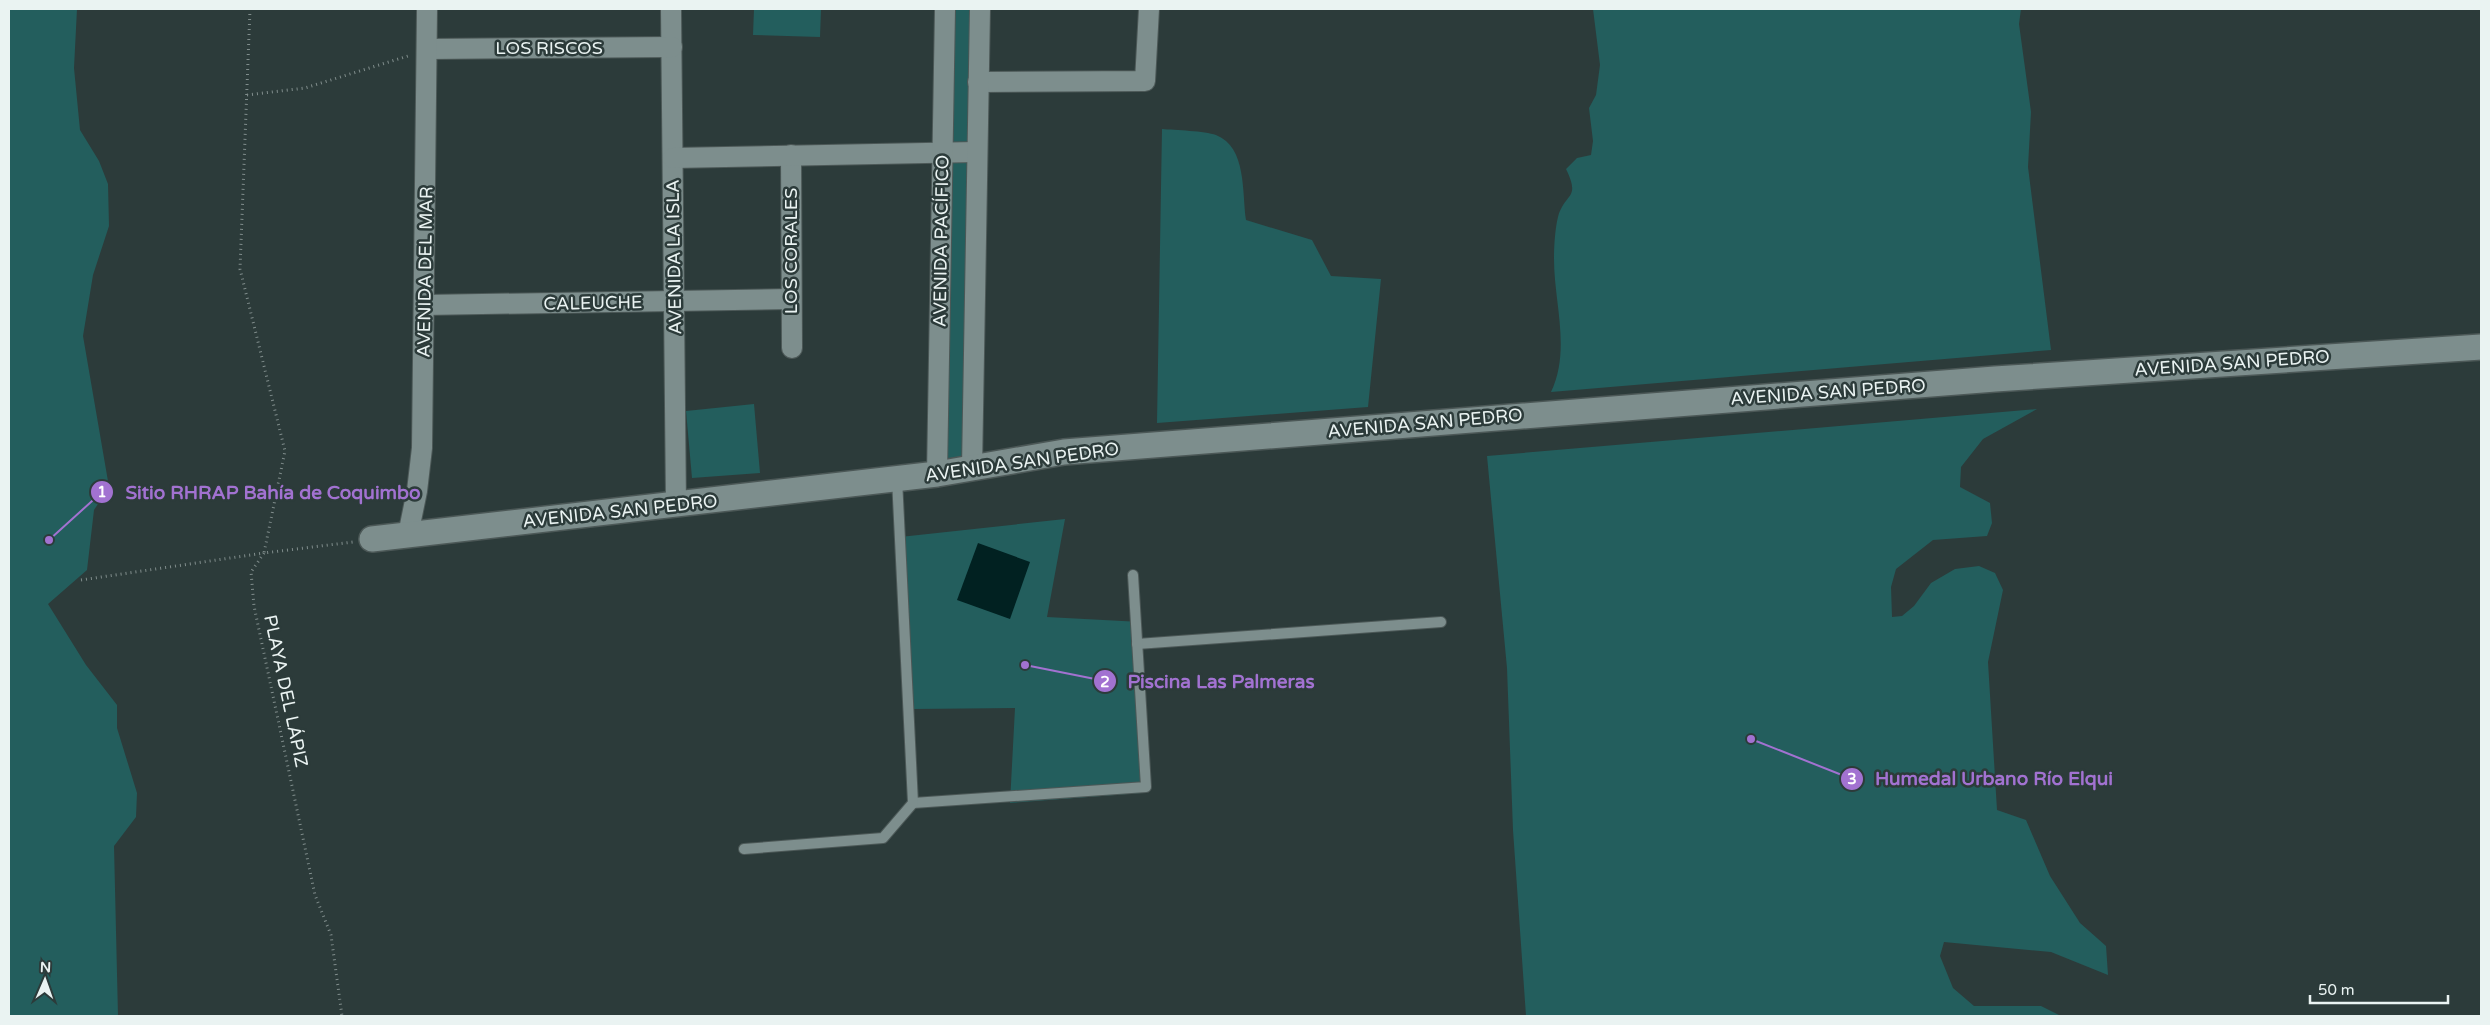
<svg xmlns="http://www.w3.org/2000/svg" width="2490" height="1025" viewBox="0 0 2490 1025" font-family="'Varela Round',sans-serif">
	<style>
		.green { fill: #235e5d }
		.water { fill: #012121 }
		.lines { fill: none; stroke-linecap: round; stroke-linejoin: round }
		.service-casing { stroke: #4c5857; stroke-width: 12 }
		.minor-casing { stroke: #4c5857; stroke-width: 22 }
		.tertiary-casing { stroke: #4c5857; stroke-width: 28 }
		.path { stroke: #808d8c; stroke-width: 3; stroke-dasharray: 1 4; stroke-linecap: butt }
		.service { stroke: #7d8e8d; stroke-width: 10 }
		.minor { stroke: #7d8e8d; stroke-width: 20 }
		.tertiary { stroke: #7d8e8d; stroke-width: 25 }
		.labels { text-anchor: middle; stroke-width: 5; stroke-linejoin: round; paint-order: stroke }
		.street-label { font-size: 18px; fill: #eaf3f2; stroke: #2c3b3a }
		.leader { fill: none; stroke: #a272d1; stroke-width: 2 }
		.callout-dot { fill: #a272d1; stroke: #2c3b3a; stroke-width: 2 }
		.mark-label { font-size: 15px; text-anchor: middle; font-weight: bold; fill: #fff }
		.callout-label { font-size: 19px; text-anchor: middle; font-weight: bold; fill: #a272d1; stroke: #2c3b3a; stroke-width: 5; stroke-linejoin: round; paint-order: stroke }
	</style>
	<rect width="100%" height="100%" fill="#2c3b3a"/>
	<!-- green -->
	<g class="green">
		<polygon points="9,9 77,9 74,68 80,130 99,161 108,184 109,226 93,275 83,336 109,487 94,510 87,570 48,604 86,665 117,705 117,728 137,793 136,817 114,846 118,1016 9,1016"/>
		<polygon points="754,9 821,9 820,37 753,35"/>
		<polygon points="953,9 972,9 965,462 945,466"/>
		<path d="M1593 9H2021L2019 24 2031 112 2028 167 2051 350 1551 392C1571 350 1554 303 1554 259 1554 246 1555 229 1558 217 1565 192 1581 200 1566 169L1577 158 1591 155 1593 141 1589 108 1596 95 1600 65Z"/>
		<path d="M1162 129C1175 130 1205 131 1216 135 1247 147 1242 193 1246 220L1312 240 1331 276 1381 279 1368 407 1157 423Z"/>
		<polygon points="754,404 760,473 692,478 686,411"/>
		<polygon points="2037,409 1983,439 1961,467 1960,487 1990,503 1992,523 1987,536 1933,540 1896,569 1891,587 1892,617 1902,616 1914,606 1931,583 1955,569 1979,566 1995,573 2003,590 1988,662 1997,810 2026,820 2050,876 2080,923 2106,946 2108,975 2051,952 1944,942 1940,956 1953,988 1974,1006 2041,1006 2061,1016 1526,1016 1513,830 1507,668 1487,456"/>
		<polygon points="1065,519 1047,617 1141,622 1141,793 1010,803 1015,708 912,709 900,537"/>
	</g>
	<!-- water -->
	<polygon class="water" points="978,543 1030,562 1010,619 957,600"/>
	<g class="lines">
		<defs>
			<g id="service">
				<polyline points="1137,644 1441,622"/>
				<polyline points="913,803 1146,787 1133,575"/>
				<polyline points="744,849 883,838 913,803 897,479"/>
			</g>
			<g id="minor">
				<polyline points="671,9 676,505"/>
				<polyline points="427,49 672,47"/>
				<polyline points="978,82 1145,81 1149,9"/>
				<polyline points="791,155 792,348"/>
				<polyline points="673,158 976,152"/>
				<polyline points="425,305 791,299"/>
				<polyline points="972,468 980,9"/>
				<polyline points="937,474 945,9"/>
				<polyline points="408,535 417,491 422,448 427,9"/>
			</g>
			<polyline id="tertiary" points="372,539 937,474 1064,452 1995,379 2481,347"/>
		</defs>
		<!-- service casing -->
		<use href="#service" class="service-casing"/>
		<!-- minor casing -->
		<use href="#minor" class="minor-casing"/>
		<!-- tertiary casing -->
		<use href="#tertiary" class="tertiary-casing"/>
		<!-- path -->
		<g class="path">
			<polyline points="250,9 240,269 285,451 264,553 353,542"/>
			<polyline points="247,95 305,88 408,56"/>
			<polyline points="81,580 264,553 251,572 254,606 315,895 331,935 342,1016"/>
		</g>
		<!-- service -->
		<use href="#service" class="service"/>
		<!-- minor -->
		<use href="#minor" class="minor"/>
		<!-- tertiary -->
		<use href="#tertiary" class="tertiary"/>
	</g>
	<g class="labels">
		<!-- street labels -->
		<g class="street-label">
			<text x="549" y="54">LOS RISCOS</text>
			<text transform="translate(941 241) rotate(-89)" y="6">AVENIDA PACÍFICO</text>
			<text transform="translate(791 251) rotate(-90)" y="6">LOS CORALES</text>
			<text transform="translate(674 257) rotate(-91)" y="6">AVENIDA LA ISLA</text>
			<text transform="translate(425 272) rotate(-89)" y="6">AVENIDA DEL MAR</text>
			<text transform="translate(593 303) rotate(-1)" y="6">CALEUCHE</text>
			<text transform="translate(2232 363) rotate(-4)" y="6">AVENIDA SAN PEDRO</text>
			<text transform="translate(1828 392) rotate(-4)" y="6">AVENIDA SAN PEDRO</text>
			<text transform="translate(1425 423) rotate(-5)" y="6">AVENIDA SAN PEDRO</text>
			<text transform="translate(1022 462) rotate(-8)" y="6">AVENIDA SAN PEDRO</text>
			<text transform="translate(620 511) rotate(-6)" y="6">AVENIDA SAN PEDRO</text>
			<text transform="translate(286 691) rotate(78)" y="6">PLAYA DEL LÁPIZ</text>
		</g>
	</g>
	<!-- callouts -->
	<path class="leader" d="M49 540L102 492M1025 665L1105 681M1751 739L1852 779"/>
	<g class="callout-dot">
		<circle cx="49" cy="540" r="5"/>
		<circle cx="1025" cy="665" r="5"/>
		<circle cx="1751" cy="739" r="5"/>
		<circle cx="102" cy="492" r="12"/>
		<circle cx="1105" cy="681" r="12"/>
		<circle cx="1852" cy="779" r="12"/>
	</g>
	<g class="mark-label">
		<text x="102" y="497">1</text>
		<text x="1105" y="687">2</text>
		<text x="1852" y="784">3</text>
	</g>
	<g class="callout-label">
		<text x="273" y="499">Sitio RHRAP Bahía de Coquimbo</text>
		<text x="1221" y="688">Piscina Las Palmeras</text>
		<text x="1994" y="785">Humedal Urbano Río Elqui</text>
	</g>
	<!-- border -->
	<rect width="2490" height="1025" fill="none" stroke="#eaf3f2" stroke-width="20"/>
	<!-- north arrow -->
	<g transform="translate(45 980) rotate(2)" stroke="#2c3b3a" stroke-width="4" paint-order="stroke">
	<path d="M0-4L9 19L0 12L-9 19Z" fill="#eaf3f2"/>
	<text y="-8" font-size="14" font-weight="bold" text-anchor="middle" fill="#eaf3f2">N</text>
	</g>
	<!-- scale -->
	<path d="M2310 995v8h138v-8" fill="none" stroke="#eaf3f2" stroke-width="2.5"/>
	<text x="2318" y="995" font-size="15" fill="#eaf3f2" stroke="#2c3b3a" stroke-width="4" paint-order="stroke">50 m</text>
</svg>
